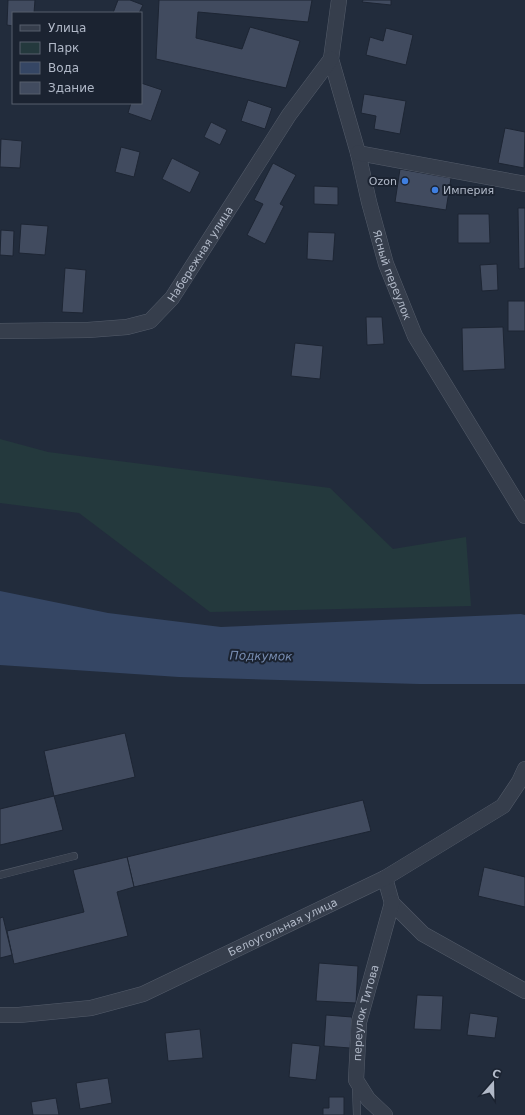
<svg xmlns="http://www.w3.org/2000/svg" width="525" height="1115" viewBox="0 0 525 1115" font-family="'DejaVu Sans',sans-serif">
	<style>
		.green { fill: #24393d }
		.water { fill: #354664 }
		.building { fill: #414b5f; stroke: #1d2533 }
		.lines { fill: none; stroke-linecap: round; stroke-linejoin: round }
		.service-casing { stroke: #545c6a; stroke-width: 8 }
		.minor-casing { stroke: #545c6a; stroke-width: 16 }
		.service { stroke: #363e4c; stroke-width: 7 }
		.minor { stroke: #363e4c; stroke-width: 15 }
		.shop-dot { fill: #3f7fe0; stroke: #1b2331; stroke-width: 1.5 }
		.labels { text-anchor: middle; stroke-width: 4; stroke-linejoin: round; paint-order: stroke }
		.poi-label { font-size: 11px; fill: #b1b9c8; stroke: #1b2331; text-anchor: end }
		.street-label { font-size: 11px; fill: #b1b9c8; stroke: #1b2331 }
		.water-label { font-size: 12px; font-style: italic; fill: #788db2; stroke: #1b2331 }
	</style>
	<rect width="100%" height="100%" fill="#222c3c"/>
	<!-- green -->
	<polygon class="green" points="0,439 48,452 330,488 393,549 466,537 471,606 210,612 79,513 0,503"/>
	<!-- water -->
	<polygon class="water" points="0,591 108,613 221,627 521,614 525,615 525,684 419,684 179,677 0,665"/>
	<!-- building -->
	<g class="building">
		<polygon points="8,0 35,0 34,13 13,13 13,26 7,25"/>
		<polygon points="118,0 130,0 143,5 139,13 113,13"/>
		<polygon points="159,0 312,0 308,22 198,12 196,38 242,49 250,27 300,41 286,88 156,59"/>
		<polygon points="363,0 391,0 391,5 362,2"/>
		<polygon points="386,28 413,35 406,65 366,55 370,37 383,41"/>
		<polygon points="141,83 162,90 151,121 128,113 131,103 141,103"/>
		<polygon points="364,94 406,101 400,134 374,129 376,116 361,113"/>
		<polygon points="248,100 272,108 265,129 241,121"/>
		<polygon points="211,122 227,130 220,145 204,137"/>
		<polygon points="505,128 525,132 524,168 498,163"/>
		<polygon points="1,139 22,141 20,168 0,167"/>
		<polygon points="121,147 140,152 134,177 115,172"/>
		<polygon points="172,158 200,172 190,193 162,179"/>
		<polygon points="273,163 296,175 280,204 284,206 265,244 247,235 263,204 254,200"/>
		<polygon points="400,169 451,178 446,210 395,202"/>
		<polygon points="314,186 338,187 338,205 314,204"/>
		<polygon points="518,208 525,208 525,268 519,269"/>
		<polygon points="458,214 489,214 490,243 458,243"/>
		<polygon points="21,224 48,226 45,255 19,253"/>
		<polygon points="1,230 14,231 13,256 0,255"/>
		<polygon points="308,232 335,233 333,261 307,259"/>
		<polygon points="497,264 498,290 482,291 480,265"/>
		<polygon points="65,268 86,270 83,313 62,312"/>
		<rect x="508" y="301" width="17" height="30"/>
		<polygon points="366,317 382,317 384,344 367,345"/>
		<polygon points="503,327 505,369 463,371 462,328"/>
		<polygon points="295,343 323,346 320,379 291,376"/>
		<polygon points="125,733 135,777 54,796 44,751"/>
		<polygon points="54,796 63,830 0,845 0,809"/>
		<polygon points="363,800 371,831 134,887 127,857"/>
		<polygon points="127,857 134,887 117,892 128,936 14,964 7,931 84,912 73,870"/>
		<polygon points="484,867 525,877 525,907 478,896"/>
		<polygon points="3,917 12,955 0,958 0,918"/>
		<polygon points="319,963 358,966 356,1003 316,1001"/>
		<polygon points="417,995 443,996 441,1030 414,1029"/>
		<polygon points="470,1013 498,1017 495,1038 467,1035"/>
		<polygon points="326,1015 352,1017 350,1048 324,1046"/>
		<polygon points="200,1029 203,1058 168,1061 165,1033"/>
		<polygon points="292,1043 320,1046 316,1080 289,1077"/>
		<polygon points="108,1078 112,1103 80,1109 76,1083"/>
		<polygon points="329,1097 344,1097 344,1115 323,1115 323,1108 329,1108"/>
		<polygon points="56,1098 59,1115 33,1115 31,1102"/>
	</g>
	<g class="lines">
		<defs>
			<g id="service">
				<polyline points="0,875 74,856"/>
				<polyline points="356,1086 357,1115"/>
			</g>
			<g id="minor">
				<path id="s1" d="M339 0 331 59 358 153 369 202 386 264 415 336 525 516"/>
				<polyline points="358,153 525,184"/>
				<path id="s2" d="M0 331 88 330 127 327 150 321 172 298 289 115 331 59"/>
				<polyline points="385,878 392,903 423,934 525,991"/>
				<path id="s3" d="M0 1015H19L91 1008 143 994 385 878 503 806 519 782 525 769"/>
				<path id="s4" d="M385 1115 368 1099 356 1080 359 1022 392 903"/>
			</g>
		</defs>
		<!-- service casing -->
		<use href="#service" class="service-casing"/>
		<!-- minor casing -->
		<use href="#minor" class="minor-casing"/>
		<!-- service -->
		<use href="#service" class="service"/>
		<!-- minor -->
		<use href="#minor" class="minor"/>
	</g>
	<!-- markers -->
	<g class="shop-dot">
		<circle cx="405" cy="181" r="4"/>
		<circle cx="435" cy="190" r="4"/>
	</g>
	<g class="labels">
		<!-- poi labels -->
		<g class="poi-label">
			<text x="397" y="185">Ozon</text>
			<text x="443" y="194" text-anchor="start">Империя</text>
		</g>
		<!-- street labels -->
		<g class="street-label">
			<text dy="4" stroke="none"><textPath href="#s2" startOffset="235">Набережная улица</textPath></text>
			<text dy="4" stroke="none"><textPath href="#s1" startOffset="284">Ясный переулок</textPath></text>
			<text dy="4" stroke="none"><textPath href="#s3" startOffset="300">Белоугольная улица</textPath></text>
			<text dy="4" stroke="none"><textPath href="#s4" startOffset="114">переулок Титова</textPath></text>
		</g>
		<!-- water labels -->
		<g class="water-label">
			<text transform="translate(261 656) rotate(1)" y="4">Подкумок</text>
		</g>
	</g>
	<!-- legend -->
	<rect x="12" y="12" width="130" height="92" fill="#1b2331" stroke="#575f6d"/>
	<rect x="20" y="25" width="20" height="6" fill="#363e4c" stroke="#575f6d"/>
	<text x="48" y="32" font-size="12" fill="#b1b9c8">Улица</text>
	<rect x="20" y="42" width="20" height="12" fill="#24393d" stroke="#575f6d"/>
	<text x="48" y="52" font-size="12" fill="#b1b9c8">Парк</text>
	<rect x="20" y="62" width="20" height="12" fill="#354664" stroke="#575f6d"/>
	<text x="48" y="72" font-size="12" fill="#b1b9c8">Вода</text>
	<rect x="20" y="82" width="20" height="12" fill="#414b5f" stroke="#575f6d"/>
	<text x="48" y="92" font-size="12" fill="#b1b9c8">Здание</text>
	<!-- north arrow -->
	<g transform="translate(493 1083) rotate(20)" stroke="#1b2331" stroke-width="3" paint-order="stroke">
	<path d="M0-3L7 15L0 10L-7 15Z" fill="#b1b9c8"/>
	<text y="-6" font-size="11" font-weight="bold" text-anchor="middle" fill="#b1b9c8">С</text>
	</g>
</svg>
